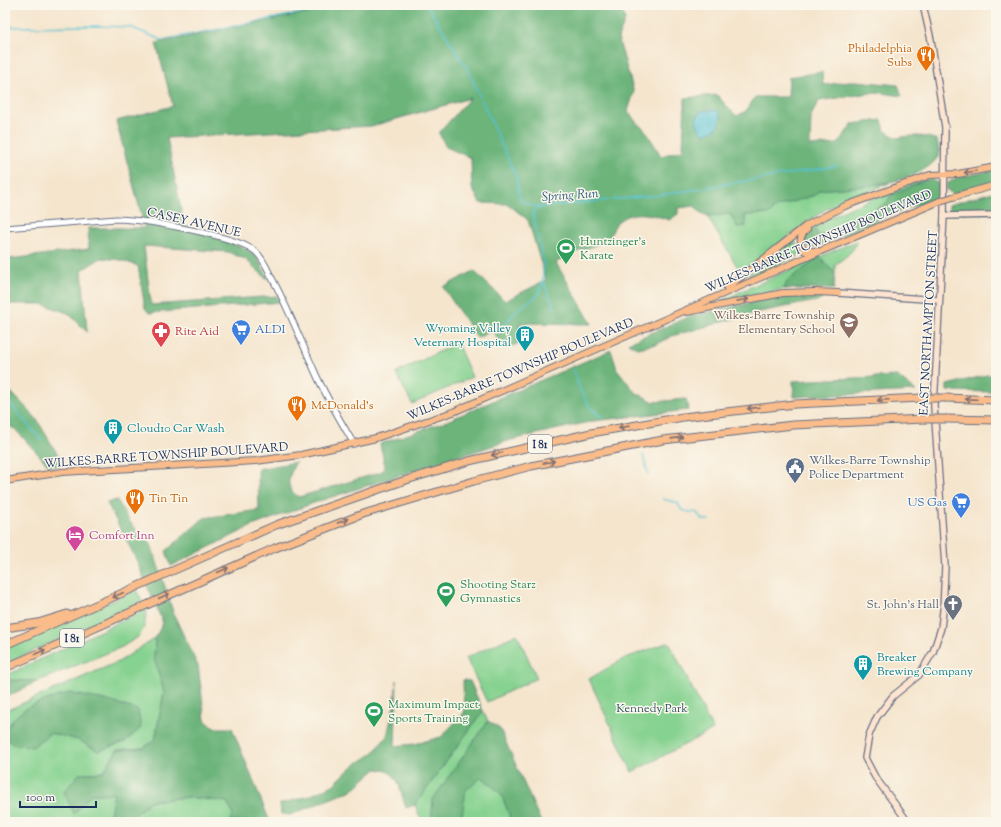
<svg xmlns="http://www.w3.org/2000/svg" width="1001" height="827" viewBox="0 0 1001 827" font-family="'Sorts Mill Goudy',serif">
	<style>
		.green { fill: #86d290; stroke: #508077 }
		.forest { fill: #6cb47a; stroke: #44726c }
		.water { fill: #57c2d2; stroke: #397898 }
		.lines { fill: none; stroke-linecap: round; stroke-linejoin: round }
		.stream { stroke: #57c2d2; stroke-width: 1.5 }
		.tertiary-casing { stroke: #676f85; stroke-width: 7 }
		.secondary-casing { stroke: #676f85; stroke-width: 8 }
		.primary-casing { stroke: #676f85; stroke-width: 8 }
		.motorway-casing { stroke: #676f85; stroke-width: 9 }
		.tertiary { stroke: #fff; stroke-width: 5 }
		.secondary { stroke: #fde4d0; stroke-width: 5.5 }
		.primary { stroke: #f9bc8a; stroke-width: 6 }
		.motorway { stroke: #f9bc8a; stroke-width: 7 }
		.primary-bridge-casing { stroke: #676f85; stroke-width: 8; stroke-linecap: butt }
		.motorway-bridge-casing { stroke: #676f85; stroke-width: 9; stroke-linecap: butt }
		.primary-bridge { stroke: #f9bc8a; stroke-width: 6 }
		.motorway-bridge { stroke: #f9bc8a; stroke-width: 7 }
		.oneway { stroke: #7f6e72 }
		.labels { text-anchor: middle; stroke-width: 3; stroke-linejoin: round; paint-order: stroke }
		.shield { fill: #fbf7ec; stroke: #5e6b89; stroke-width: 1 }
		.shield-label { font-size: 11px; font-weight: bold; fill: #1b2f5e }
		.food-label { font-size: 12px; fill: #c56008; stroke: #fbf7ec; text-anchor: start }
		.street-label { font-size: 12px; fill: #1b2f5e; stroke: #fbf7ec }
		.leisure-label { font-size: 12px; fill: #27864d; stroke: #fbf7ec; text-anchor: start }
		.education-label { font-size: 12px; fill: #785e54; stroke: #fbf7ec; text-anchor: end }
		.culture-label { font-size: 12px; fill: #0d838f; stroke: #fbf7ec; text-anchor: start }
		.shop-label { font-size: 12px; fill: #366cbe; stroke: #fbf7ec; text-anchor: start }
		.health-label { font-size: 12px; fill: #be3a42; stroke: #fbf7ec; text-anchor: start }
		.service-label { font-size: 12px; fill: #4e5e75; stroke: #fbf7ec; text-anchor: start }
		.hotel-label { font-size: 12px; fill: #b23c85; stroke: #fbf7ec; text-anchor: start }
		.worship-label { font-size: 12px; fill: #5b616d; stroke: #fbf7ec; text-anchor: end }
		.park-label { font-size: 12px; fill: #36586a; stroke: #fbf7ec }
		.water-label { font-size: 13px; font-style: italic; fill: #2d5b81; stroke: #fbf7ec }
	</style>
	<rect width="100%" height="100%" fill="#fbf7ec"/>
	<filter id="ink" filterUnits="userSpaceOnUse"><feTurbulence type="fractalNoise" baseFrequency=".025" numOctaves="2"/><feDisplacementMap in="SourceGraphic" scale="8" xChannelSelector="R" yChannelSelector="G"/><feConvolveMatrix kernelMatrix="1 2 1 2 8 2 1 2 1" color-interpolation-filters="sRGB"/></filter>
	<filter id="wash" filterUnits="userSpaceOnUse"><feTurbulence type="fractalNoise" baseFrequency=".012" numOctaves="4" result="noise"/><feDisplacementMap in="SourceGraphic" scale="16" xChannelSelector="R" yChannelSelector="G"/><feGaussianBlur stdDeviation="0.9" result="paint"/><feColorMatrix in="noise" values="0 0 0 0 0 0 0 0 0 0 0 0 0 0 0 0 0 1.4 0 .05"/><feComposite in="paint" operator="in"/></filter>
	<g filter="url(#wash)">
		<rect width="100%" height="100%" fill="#f5e5cd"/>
		<!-- green -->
		<g class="green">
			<path d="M927 179 886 204 819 236 815 229 805 237V245C804 242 803 239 804 236 812 219 907 185 927 179Z"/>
			<polygon points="889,183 826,209 810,220 741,273 707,216 730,214 737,227 745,226 745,215 770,214 776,207 815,195 819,190"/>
			<polygon points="794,240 802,254 742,280"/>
			<path d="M856 241C856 251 842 259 835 265V274L820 257 788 280 784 289 718 302C764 281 810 261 856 241Z"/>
			<polygon points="457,343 472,377 412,404 396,373"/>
			<polygon points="136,590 142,601 5,664 5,649"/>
			<polygon points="147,609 144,628 138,637 122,647 38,681 5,680 5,676"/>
			<polygon points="517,634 537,678 487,702 466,658"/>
			<polygon points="155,638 154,658 164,692 155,740 143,748 117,750 103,772 79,774 91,794 114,793 110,815 114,822 5,822 5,711 120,661"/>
			<polygon points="669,642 713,730 632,772 589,679 623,659"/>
			<polygon points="483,711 534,822 422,822 415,805"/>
			<polygon points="188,797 227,802 233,814 230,822 127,822 150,801"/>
		</g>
		<!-- forest -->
		<g class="forest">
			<path d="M346 5H620L625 20 618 38 634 92 628 111 637 123 646 131 661 156 683 150 685 98 717 95 729 109 737 116 746 111 755 97H788L789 77 822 72 823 85 856 81 898 85 902 96 876 92 819 101 811 116 810 146 838 144 852 124 882 120 885 131 897 138C911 135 924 135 937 140L940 154C920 187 855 186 819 190L815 195 776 207 770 214 745 215 746 226 737 227 730 214C715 215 703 220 695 206L678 208V214L669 220C653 214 629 208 616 224 613 228 611 236 608 241L567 255 556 263 592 324 520 323 518 344 504 348 492 331 477 338 443 287 474 271 505 301 546 280 528 220 508 204 480 203 472 188 471 158 446 147 439 133 470 98 372 126 167 138 184 225 246 249 257 257 268 278H266L245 259 228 252 144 246 151 305 277 296 280 302 149 313 145 308 138 266 121 260 101 258 82 270 87 332 68 313 42 304H5V255L10 259 89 249 88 228H145L116 121 173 106 156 43Z"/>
			<polygon points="996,170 996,180 953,194 947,190 947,184 954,179 965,176"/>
			<polygon points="928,179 933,180 939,184 938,199 907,208 813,248 805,245 805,237 815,229 819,236 886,204 891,195"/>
			<polygon points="996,191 995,213 953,213 949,210 949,205"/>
			<polygon points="820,257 835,274 834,289 784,289 788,280"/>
			<polygon points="792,296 822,297 821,300 754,313 672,336 656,344 638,348 628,343 688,317 759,301"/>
			<path d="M611 350 617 369 635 392 654 402 686 399 688 410 593 421 511 440 319 501 252 526 171 566 166 551 204 518 259 510 258 469 296 462C289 475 283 488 299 497L381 472 385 466 380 444 447 421Z"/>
			<polygon points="987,375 996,375 996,392 947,391 947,385"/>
			<polygon points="897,376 916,391 794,397 793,381"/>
			<polygon points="5,386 36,418 64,465 49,466 15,429 5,424"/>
			<polygon points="117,500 129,521 141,536 151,544 174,615 198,666 205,720 214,728 232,728 270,822 230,822 233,814 227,802 188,797 150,801 127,822 114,822 110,815 114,794 91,794 74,814 64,792 79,774 103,772 117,750 143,748 155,740 164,692 154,658 155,638 163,623 135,557 107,503"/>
			<polygon points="5,680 38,681 5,698"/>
			<path d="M397 680 395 746 415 744 441 737 464 713 463 680 470 681 483 711 415 805 406 808C399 788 400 770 376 769L352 790 290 815 281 814 280 804 309 796 333 785 353 766 373 753 387 736 393 711Z"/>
			<path d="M69 693 105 700 138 710 141 728 125 742 98 751 78 740 50 733 33 747 11 744 5 733C17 705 42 702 69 693Z"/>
			<polygon points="488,721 500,729 541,822 512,822 501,794 482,777 466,790 461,822 431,822 433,799"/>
		</g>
		<!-- water -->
		<path class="water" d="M710 110 718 111 721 116C719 128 715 130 704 134L698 127 696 119 701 111Z"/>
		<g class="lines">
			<!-- stream -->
			<g class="stream">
				<path d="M427 5 468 70 517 179C519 201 518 204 541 207L660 195 838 166"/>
				<polyline points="5,17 10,27 96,26 130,27 162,40 341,5"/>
				<polyline points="541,207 533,211 533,214 543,261 543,280 555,309"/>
				<polyline points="500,329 517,310 538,295 543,282"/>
				<path d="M574 370C578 387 586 408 602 417"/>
				<polyline points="5,398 42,441"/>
				<polyline points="643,455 648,474"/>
				<path d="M663 499 678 503C680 512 688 512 696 512L703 520H709"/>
			</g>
		</g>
	</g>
	<g filter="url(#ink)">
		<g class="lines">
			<defs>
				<path id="tertiary" d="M5 228 116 219C141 219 239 236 256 252 264 259 268 271 273 280 289 310 301 341 315 372 326 397 340 420 354 444"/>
				<g id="secondary">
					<polyline points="944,216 996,215"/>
					<polyline points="838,293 939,300"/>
					<polyline points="908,822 875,777 865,758 869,735 877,717 893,696 919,675 933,652 941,628 943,611 945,566 934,406 944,216 945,127 931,40 923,5"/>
				</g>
				<g id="primary">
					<polyline points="953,197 996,185"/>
					<path d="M807 229C799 236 799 243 805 251H817"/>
					<polyline points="727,288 807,225 845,206 930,175 958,174 996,167"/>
					<polyline points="687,312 783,293 816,292 838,293"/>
					<polyline points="5,481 62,472 256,461 301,455 376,438 453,412 821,251 940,201"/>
				</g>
				<g id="motorway">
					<polyline points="946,398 996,400"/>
					<polyline points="947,419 996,420"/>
					<polyline points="5,628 38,623 67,614"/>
					<polyline points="5,645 276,525 403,481 469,461 591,433 683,417 795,404 922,398"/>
					<polyline points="5,668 275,548 363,514 474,481 531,466 663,440 793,425 924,419"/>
				</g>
			</defs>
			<!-- tertiary casing -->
			<use href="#tertiary" class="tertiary-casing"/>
			<!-- secondary casing -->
			<use href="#secondary" class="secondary-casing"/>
			<!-- primary casing -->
			<use href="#primary" class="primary-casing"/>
			<!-- motorway casing -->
			<use href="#motorway" class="motorway-casing"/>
			<!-- tertiary -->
			<use href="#tertiary" class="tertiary"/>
			<!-- secondary -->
			<use href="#secondary" class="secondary"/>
			<!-- primary -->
			<use href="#primary" class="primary"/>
			<!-- motorway -->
			<use href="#motorway" class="motorway"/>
			<defs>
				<polyline id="primary-bridge" points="940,201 953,197"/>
				<g id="motorway-bridge">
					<polyline points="922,398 946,398"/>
					<polyline points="924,419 947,419"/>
				</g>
			</defs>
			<!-- primary-bridge casing -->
			<use href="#primary-bridge" class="primary-bridge-casing"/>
			<!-- motorway-bridge casing -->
			<use href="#motorway-bridge" class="motorway-bridge-casing"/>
			<!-- primary-bridge -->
			<use href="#primary-bridge" class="primary-bridge"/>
			<!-- motorway-bridge -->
			<use href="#motorway-bridge" class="motorway-bridge"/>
		</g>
		<!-- one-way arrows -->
		<defs><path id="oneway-shaft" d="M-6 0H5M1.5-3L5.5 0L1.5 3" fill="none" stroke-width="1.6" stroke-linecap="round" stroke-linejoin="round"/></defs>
		<g class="oneway">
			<use href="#oneway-shaft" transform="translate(970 172) rotate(171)"/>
			<use href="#oneway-shaft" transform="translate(743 300) rotate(-12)"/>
			<use href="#oneway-shaft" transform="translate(971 399) rotate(-178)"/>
			<use href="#oneway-shaft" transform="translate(883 400) rotate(177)"/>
			<use href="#oneway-shaft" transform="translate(753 408) rotate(173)"/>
			<use href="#oneway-shaft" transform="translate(624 427) rotate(170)"/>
			<use href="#oneway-shaft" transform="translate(677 438) rotate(-8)"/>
			<use href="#oneway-shaft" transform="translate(497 454) rotate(166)"/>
			<use href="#oneway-shaft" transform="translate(549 462) rotate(-12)"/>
			<use href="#oneway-shaft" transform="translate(343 521) rotate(-20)"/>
			<use href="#oneway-shaft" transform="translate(223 570) rotate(-24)"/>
			<use href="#oneway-shaft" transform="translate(118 595) rotate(155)"/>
			<use href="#oneway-shaft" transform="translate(164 596) rotate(-24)"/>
			<use href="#oneway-shaft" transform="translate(40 652) rotate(-25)"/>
		</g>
	</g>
	<!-- icons -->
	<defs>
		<symbol id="restaurant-pin" viewBox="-11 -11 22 30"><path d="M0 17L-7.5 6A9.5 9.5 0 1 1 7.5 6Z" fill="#e8710a" stroke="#fbf7ec"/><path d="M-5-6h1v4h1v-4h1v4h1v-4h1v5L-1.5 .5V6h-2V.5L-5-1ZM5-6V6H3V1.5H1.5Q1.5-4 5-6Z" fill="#fff"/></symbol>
		<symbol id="stadium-pin" viewBox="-11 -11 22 30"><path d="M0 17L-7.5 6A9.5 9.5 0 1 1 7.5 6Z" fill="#2e9e5b" stroke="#fbf7ec"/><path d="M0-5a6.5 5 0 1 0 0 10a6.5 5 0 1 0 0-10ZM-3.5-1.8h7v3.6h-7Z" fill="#fff"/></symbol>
		<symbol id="school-pin" viewBox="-11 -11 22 30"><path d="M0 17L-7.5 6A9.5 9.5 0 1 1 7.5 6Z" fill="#8d6e63" stroke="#fbf7ec"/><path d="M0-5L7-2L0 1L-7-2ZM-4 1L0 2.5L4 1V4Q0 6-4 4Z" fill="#fff"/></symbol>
		<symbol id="supermarket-pin" viewBox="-11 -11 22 30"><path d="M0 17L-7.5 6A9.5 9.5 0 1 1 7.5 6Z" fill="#3f7fe0" stroke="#fbf7ec"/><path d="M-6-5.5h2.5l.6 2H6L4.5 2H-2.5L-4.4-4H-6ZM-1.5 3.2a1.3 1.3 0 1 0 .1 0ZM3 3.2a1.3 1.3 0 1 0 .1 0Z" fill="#fff"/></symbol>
		<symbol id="pharmacy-pin" viewBox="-11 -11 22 30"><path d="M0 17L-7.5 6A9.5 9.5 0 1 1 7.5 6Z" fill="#e0444e" stroke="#fbf7ec"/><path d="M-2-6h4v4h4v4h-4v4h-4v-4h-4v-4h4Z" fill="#fff"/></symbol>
		<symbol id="building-pin" viewBox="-11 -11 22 30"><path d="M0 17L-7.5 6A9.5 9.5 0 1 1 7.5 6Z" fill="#0f9aa8" stroke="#fbf7ec"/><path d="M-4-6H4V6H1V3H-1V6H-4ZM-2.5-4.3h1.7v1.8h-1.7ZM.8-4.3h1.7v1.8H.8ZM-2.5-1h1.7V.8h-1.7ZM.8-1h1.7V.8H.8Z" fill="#fff"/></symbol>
		<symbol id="civic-pin" viewBox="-11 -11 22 30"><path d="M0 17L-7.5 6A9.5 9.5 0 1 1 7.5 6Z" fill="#5c6f8a" stroke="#fbf7ec"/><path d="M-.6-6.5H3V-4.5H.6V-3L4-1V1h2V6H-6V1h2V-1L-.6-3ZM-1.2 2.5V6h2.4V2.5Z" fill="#fff"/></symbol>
		<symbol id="hotel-pin" viewBox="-11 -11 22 30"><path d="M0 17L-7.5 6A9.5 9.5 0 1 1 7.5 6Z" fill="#d1479c" stroke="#fbf7ec"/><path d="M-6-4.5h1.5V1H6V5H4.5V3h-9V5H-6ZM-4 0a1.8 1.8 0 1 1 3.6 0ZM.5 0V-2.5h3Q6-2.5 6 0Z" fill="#fff"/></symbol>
		<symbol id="church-pin" viewBox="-11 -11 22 30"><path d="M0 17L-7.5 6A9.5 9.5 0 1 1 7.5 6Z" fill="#6b7280" stroke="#fbf7ec"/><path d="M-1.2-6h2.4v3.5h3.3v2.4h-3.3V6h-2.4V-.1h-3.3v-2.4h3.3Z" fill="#fff"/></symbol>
	</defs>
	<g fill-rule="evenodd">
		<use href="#restaurant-pin" x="915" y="44" width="22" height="30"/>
		<use href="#stadium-pin" x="555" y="237" width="22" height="30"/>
		<use href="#school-pin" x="838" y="311" width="22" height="30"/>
		<use href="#supermarket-pin" x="230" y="318" width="22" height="30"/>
		<use href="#pharmacy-pin" x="150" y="320" width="22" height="30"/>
		<use href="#building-pin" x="514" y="324" width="22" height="30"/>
		<use href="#restaurant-pin" x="286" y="394" width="22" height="30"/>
		<use href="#building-pin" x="102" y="417" width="22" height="30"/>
		<use href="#civic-pin" x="784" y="456" width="22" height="30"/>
		<use href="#restaurant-pin" x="124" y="487" width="22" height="30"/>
		<use href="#supermarket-pin" x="950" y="491" width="22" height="30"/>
		<use href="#hotel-pin" x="64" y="524" width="22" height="30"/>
		<use href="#stadium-pin" x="435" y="580" width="22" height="30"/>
		<use href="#church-pin" x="942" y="593" width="22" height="30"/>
		<use href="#building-pin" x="852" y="653" width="22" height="30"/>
		<use href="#stadium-pin" x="363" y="700" width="22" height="30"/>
	</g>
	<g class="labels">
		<!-- shield labels -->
		<g class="shield">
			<rect x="528" y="435" width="24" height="18" rx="3"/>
			<rect x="60" y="629" width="24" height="18" rx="3"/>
		</g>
		<g class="shield-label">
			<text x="540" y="448">I 81</text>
			<text x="72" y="642">I 81</text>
		</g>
		<!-- food labels -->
		<g class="food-label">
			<text x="912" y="52" text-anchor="end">Philadelphia<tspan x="912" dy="14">Subs</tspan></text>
			<text x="311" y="409">McDonald's</text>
			<text x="149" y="502">Tin Tin</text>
		</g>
		<!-- street labels -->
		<g class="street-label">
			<text transform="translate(194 222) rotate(13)" y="4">CASEY AVENUE</text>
			<text transform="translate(818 241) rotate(-23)" y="4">WILKES-BARRE TOWNSHIP BOULEVARD</text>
			<text transform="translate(928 323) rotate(-87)" y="4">EAST NORTHAMPTON STREET</text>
			<text transform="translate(520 369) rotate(-23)" y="4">WILKES-BARRE TOWNSHIP BOULEVARD</text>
			<text transform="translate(166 455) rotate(-4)" y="4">WILKES-BARRE TOWNSHIP BOULEVARD</text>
		</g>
		<!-- leisure labels -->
		<g class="leisure-label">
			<text x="580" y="245">Huntzinger's<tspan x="580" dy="14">Karate</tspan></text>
			<text x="460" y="588">Shooting Starz<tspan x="460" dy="14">Gymnastics</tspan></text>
			<text x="388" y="708">Maximum Impact<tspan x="388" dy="14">Sports Training</tspan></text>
		</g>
		<!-- education labels -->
		<g class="education-label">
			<text x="835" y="319">Wilkes-Barre Township<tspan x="835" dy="14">Elementary School</tspan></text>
		</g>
		<!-- culture labels -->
		<g class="culture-label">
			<text x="511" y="332" text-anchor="end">Wyoming Valley<tspan x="511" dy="14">Veternary Hospital</tspan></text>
			<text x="127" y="432">Cloud10 Car Wash</text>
			<text x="877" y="661">Breaker<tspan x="877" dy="14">Brewing Company</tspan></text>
		</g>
		<!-- shop labels -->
		<g class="shop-label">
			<text x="255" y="333">ALDI</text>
			<text x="947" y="506" text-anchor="end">US Gas</text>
		</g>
		<!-- health labels -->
		<g class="health-label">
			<text x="175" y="335">Rite Aid</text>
		</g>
		<!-- service labels -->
		<g class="service-label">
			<text x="809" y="464">Wilkes-Barre Township<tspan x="809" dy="14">Police Department</tspan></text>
		</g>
		<!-- hotel labels -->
		<g class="hotel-label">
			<text x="89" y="539">Comfort Inn</text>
		</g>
		<!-- worship labels -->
		<g class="worship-label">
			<text x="939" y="608">St. John's Hall</text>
		</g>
		<!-- park labels -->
		<g class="park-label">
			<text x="652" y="712">Kennedy Park</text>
		</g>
		<!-- water labels -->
		<g class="water-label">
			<text transform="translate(570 194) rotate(-4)" y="5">Spring Run</text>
		</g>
	</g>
	<!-- margin -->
	<rect width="1001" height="827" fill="none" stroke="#fbf7ec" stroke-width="20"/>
	<!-- scale -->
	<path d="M20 801v6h76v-6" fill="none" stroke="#1b2f5e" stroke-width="2"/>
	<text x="26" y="801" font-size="12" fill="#1b2f5e" stroke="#fbf7ec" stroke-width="3" paint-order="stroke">100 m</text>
</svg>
